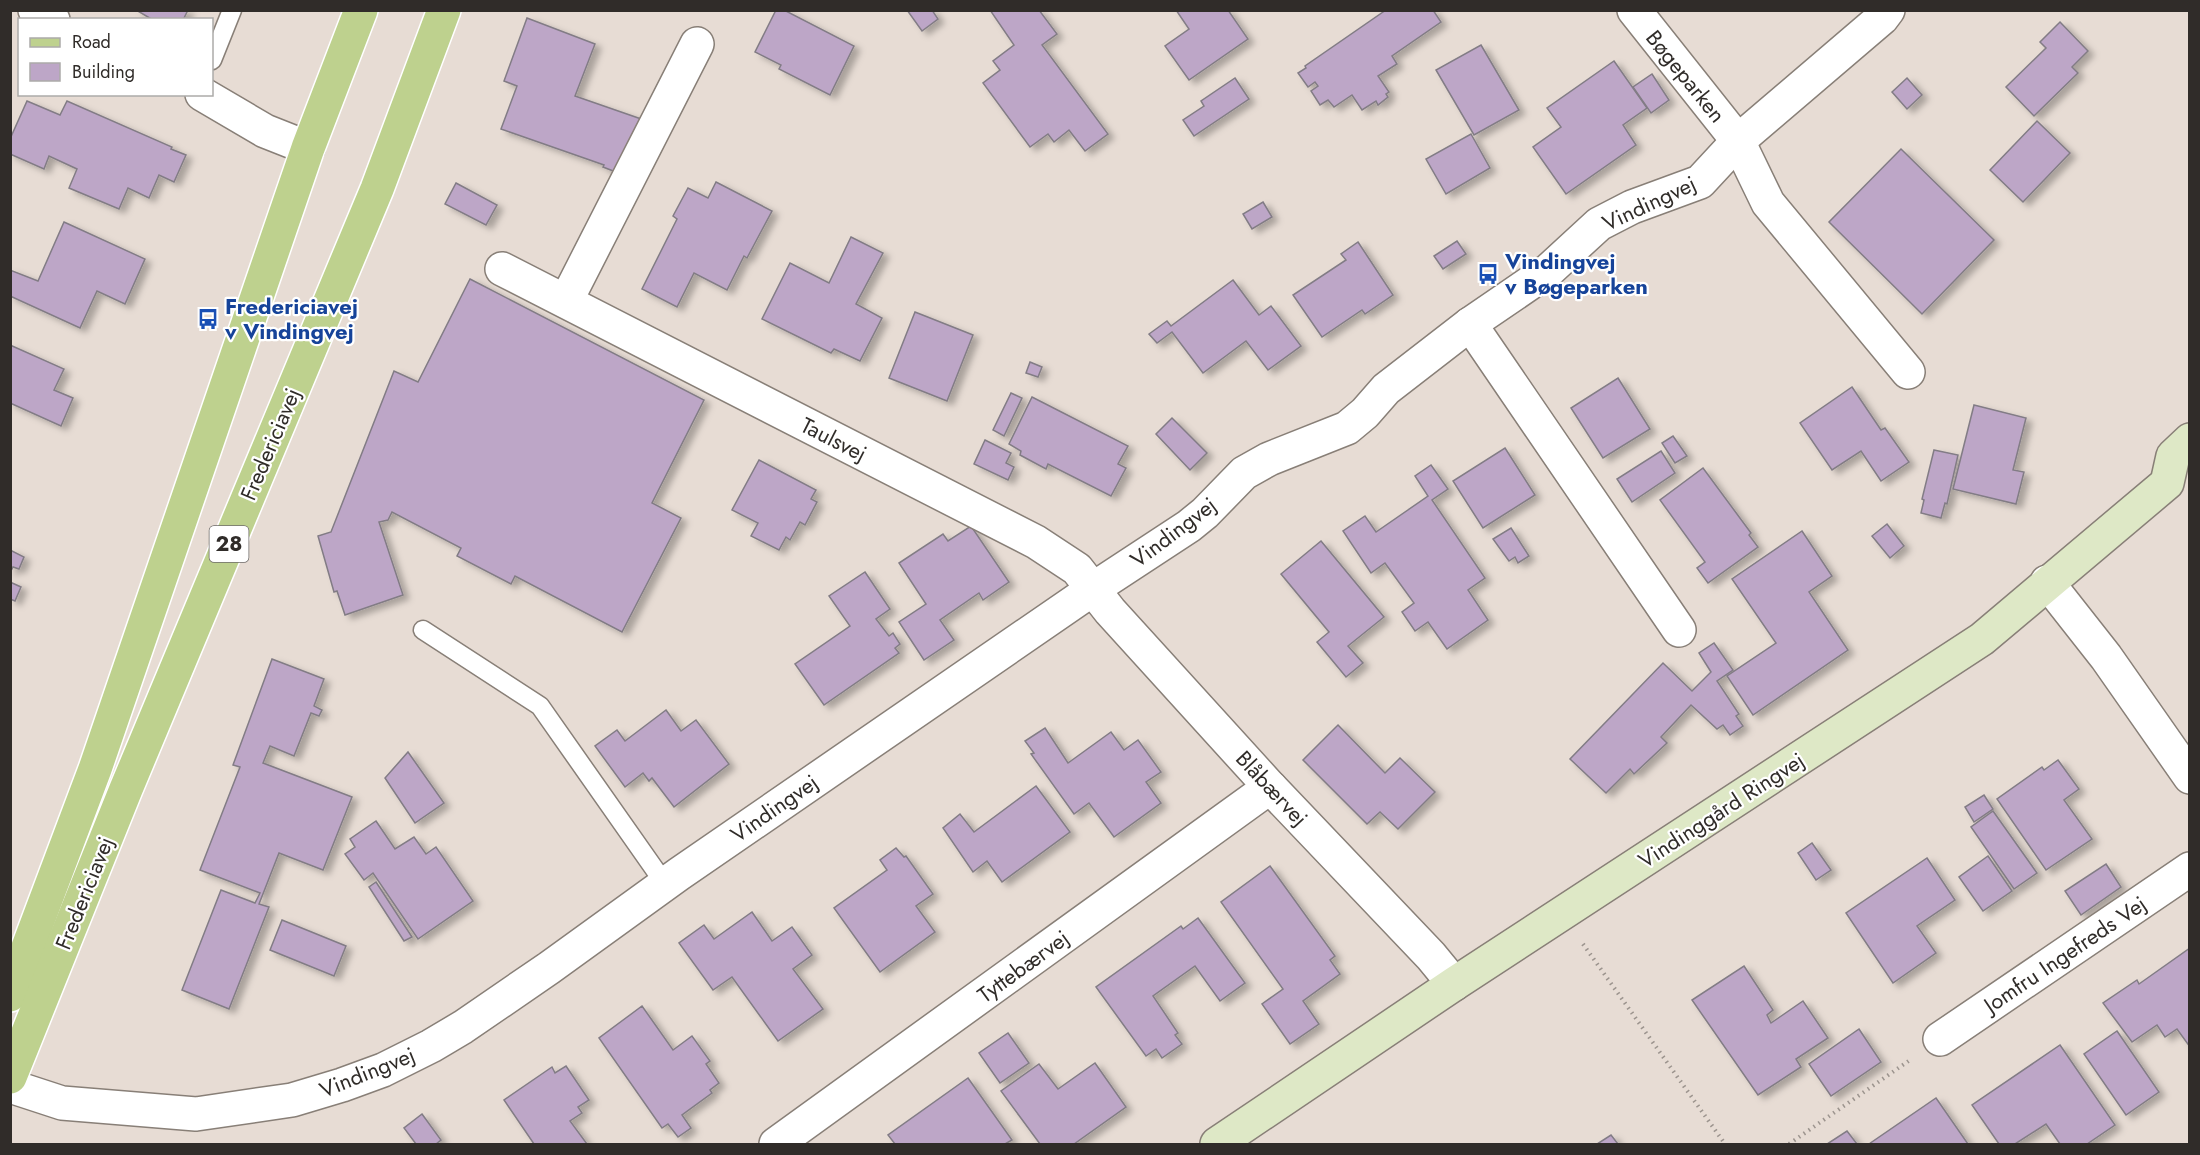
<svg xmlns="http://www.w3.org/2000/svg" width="2200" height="1155" viewBox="0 0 2200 1155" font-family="Jost,sans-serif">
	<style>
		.building { fill: #bda6c7; stroke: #827c85; stroke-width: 1.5; filter: url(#shadow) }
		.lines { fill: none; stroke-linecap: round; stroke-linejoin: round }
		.lane-casing { stroke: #887f77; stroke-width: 21 }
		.street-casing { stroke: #887f77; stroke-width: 36 }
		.secondary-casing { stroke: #887f77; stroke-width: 36 }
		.primary-casing { stroke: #fff; stroke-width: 36 }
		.path { stroke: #9c948e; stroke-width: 4; stroke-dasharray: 1.5 4.5; stroke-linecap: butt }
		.lane { stroke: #fff; stroke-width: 18 }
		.street { stroke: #fff; stroke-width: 33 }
		.secondary { stroke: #dee8c6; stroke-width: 33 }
		.primary { stroke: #bed18e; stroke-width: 33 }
		.labels { text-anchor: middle; stroke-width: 4.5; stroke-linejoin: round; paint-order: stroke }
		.shield { fill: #fff; stroke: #6e6b69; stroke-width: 1.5 }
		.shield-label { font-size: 21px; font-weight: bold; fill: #302c29 }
		.street-label { font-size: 22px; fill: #302c29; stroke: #fff }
		.transit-label { font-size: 22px; font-weight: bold; fill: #164399; stroke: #fff; text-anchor: start }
	</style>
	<defs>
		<filter id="shadow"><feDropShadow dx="6" dy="4" stdDeviation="3" flood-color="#0004"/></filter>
	</defs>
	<rect width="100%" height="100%" fill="#e7dcd4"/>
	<!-- building -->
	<g class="building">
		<polygon points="136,10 188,10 183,20 153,20"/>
		<polygon points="776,10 784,10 854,46 830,95 779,69 781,65 755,52"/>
		<polygon points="907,10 932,10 938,19 922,31"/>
		<polygon points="990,10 1039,10 1057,34 1042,45 1108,134 1085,151 1069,130 1054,142 1048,134 1030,147 983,83 1000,70 993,61 1014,45"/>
		<polygon points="1176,10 1228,10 1248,39 1189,80 1165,46 1189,29"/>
		<polygon points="1386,10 1433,10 1441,22 1392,56 1397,64 1378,76 1389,92 1386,94 1388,97 1378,105 1376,101 1362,110 1352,95 1334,107 1328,100 1320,105 1311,91 1318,86 1315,82 1308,87 1298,73 1306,68 1305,66"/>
		<polygon points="527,18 595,44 575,96 647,121 621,174 603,167 604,165 501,129 517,86 504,81"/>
		<polygon points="2060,22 2088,51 2072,67 2078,73 2034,116 2006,87 2046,48 2040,42"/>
		<polygon points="1481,45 1519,110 1474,135 1436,70"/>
		<polygon points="1614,61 1647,108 1623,125 1636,145 1566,194 1533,147 1561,127 1547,108"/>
		<polygon points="1652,74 1669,100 1651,113 1633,87"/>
		<polygon points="1235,78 1249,99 1194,136 1183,120 1204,106 1201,101"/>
		<polygon points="1907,78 1922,95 1907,109 1892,92"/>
		<polygon points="27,101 60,115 67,101 172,147 171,149 186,155 174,182 159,175 149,198 128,188 119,209 69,188 77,169 49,156 44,169 10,154 10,139"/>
		<polygon points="2037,121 2070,153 2023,202 1990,170"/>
		<polygon points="1471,134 1490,168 1446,194 1426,159"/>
		<polygon points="1901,149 1994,240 1922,314 1829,222"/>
		<polygon points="716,182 772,211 747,258 744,256 727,290 694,273 677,307 642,289 677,219 673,216 688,188 708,198"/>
		<polygon points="456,183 497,205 486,225 445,204"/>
		<polygon points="1263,202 1272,217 1252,229 1243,214"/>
		<polygon points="64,222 145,259 125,304 97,291 80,328 10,296 10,270 38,281"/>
		<polygon points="851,237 883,253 856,304 882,318 860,361 834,349 831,353 762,319 790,263 829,283"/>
		<polygon points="1457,241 1466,254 1443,269 1434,256"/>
		<polygon points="1358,242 1393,295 1365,314 1362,310 1322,337 1293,295 1346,260 1341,254"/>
		<polygon points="470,279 704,400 652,503 681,518 622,632 515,576 511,584 457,556 461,548 392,512 388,520 379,522 403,595 345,615 337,591 334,592 318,536 331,532 394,371 418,382"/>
		<polygon points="1233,280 1259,315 1271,306 1301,346 1268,370 1246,341 1203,373 1172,332 1157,343 1149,334 1167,321 1171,326"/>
		<polygon points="915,312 973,335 947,401 889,378"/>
		<polygon points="10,345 64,369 54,390 73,398 61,426 10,403"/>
		<polygon points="1030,362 1042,367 1038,377 1026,373"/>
		<polygon points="1618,378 1650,429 1603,458 1571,408"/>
		<polygon points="1852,387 1881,430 1885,428 1909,462 1881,481 1861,451 1832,470 1800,423"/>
		<polygon points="1011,393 1022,398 1004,436 993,430"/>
		<polygon points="1032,397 1128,446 1118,464 1126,468 1111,496 1048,464 1046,469 1020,455 1021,451 1009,444"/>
		<polygon points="1974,405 2026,418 2013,470 2024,472 2016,504 1953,489"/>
		<polygon points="1172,418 1207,453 1190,470 1156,434"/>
		<polygon points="1673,436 1687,456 1675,463 1662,443"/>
		<polygon points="985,440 1011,453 1006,463 1014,467 1008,480 974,464"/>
		<polygon points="1505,448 1535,495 1483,528 1453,481"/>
		<polygon points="1934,450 1958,455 1947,504 1945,503 1941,518 1921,513 1924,500 1922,499"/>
		<polygon points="1661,451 1675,473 1632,502 1617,479"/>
		<polygon points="759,460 816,490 811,499 817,502 805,525 800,522 790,540 786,537 779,550 751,536 758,523 732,510"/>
		<polygon points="1431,465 1448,489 1432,500 1485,578 1468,590 1488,620 1447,649 1428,622 1415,631 1402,612 1414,603 1385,563 1371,573 1343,531 1365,516 1376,532 1428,496 1415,476"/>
		<polygon points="1703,468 1751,533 1749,535 1758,547 1708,583 1697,568 1705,562 1660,500"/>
		<polygon points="1887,524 1904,546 1890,558 1872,536"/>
		<polygon points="971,526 1009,582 983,600 979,593 940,620 954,640 924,660 899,622 926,604 899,563 943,534 948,541"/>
		<polygon points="1511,528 1529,556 1518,563 1515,557 1509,561 1493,539"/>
		<polygon points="1802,531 1832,576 1809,592 1848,650 1753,715 1727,676 1776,643 1732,579"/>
		<polygon points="1321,541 1384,617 1348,646 1363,663 1346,677 1317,642 1329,632 1281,574"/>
		<polygon points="10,550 24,557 19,569 13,567 10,573"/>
		<polygon points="865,572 890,609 876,619 889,636 893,633 900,644 895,648 899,653 824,705 795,664 850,626 829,596"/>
		<polygon points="10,582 21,587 15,601 10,599"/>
		<polygon points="1714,643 1733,670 1717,681 1739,714 1736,716 1743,726 1730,735 1723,725 1717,729 1691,705 1661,737 1667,743 1634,774 1630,769 1606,793 1570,759 1663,663 1692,691 1711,672 1699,653"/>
		<polygon points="272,659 324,679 314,706 322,710 319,716 311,713 294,756 270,746 263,763 352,797 323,870 279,853 259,904 269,907 229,1009 182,990 221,890 255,903 260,893 200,870 240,767 233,765"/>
		<polygon points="666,710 681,731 696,720 729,764 674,807 652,778 649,781 643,773 625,787 595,746 617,730 625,741"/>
		<polygon points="1338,725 1385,773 1400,758 1435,792 1398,829 1380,812 1367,824 1303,760"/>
		<polygon points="1045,728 1068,763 1111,732 1124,750 1138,740 1161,772 1146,782 1161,803 1114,837 1089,803 1074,814 1031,754 1034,753 1025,741"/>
		<polygon points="408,752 444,803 415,823 385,778"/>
		<polygon points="2058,760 2079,789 2064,800 2092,839 2046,870 1997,799 2042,767 2044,770"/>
		<polygon points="1036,786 1070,832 1002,882 987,861 973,872 943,828 960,814 974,832"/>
		<polygon points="1984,795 1993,809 1974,822 1965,807"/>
		<polygon points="1993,811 2037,873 2014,889 1971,827"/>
		<polygon points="376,821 395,849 414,837 426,854 436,847 473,901 418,939 373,873 364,880 345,854 355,847 350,839"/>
		<polygon points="1812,843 1831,870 1816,880 1798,853"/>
		<polygon points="896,848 904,857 906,856 933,894 916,906 935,932 880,972 834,908 887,870 880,860"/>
		<polygon points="1988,856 2012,891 1983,911 1959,877"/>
		<polygon points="1927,858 1955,900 1917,926 1936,953 1893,983 1846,913"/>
		<polygon points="2106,864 2121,887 2081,915 2065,891"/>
		<polygon points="1270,866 1335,956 1330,960 1340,974 1303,1001 1319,1024 1290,1044 1262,1004 1283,989 1221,902"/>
		<polygon points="376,882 412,937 404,941 369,887"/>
		<polygon points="752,912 772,941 792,927 812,955 793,969 823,1009 778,1041 732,977 713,990 679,943 704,925 714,939"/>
		<polygon points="1198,918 1245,983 1220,1001 1195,966 1153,996 1178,1033 1175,1035 1182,1044 1162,1058 1156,1049 1146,1056 1096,987 1181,926 1183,929"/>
		<polygon points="282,920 346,946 334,976 270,950"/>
		<polygon points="2190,948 2190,1047 2177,1029 2165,1037 2157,1025 2132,1042 2103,1003 2137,980 2139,984"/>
		<polygon points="1744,966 1773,1010 1767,1015 1771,1023 1803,1001 1828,1038 1796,1059 1801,1067 1758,1095 1692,1000"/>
		<polygon points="642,1006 673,1050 692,1036 710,1061 706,1064 719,1083 710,1090 712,1093 682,1115 691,1128 678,1137 668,1124 662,1128 599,1038"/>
		<polygon points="1859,1029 1881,1062 1831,1096 1809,1064"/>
		<polygon points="2117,1031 2159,1092 2126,1115 2084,1054"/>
		<polygon points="1008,1033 1029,1063 1000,1083 979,1053"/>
		<polygon points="2060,1045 2115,1125 2087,1144 2060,1144 2046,1124 2015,1144 1999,1144 1972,1105"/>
		<polygon points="1095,1063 1126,1107 1074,1144 1040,1144 1001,1091 1039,1064 1058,1089"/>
		<polygon points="566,1066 589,1100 578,1107 582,1113 570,1121 587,1144 534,1144 504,1100 552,1067 555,1073"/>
		<polygon points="968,1078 1012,1140 1005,1144 895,1144 888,1135"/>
		<polygon points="1936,1098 1968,1144 1869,1144"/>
		<polygon points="422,1114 441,1140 436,1144 416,1144 404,1128"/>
		<polygon points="1847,1131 1857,1144 1827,1144"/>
		<polygon points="1611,1135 1618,1144 1597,1144"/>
	</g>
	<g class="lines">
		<defs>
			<g id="lane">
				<polyline points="212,60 232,10"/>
				<polyline points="423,630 540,706 665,884"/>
			</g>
			<g id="street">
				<polyline points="35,10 53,20"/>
				<polyline points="1634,10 1738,141 1768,203 1908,372"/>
				<polyline points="202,94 265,131 308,148"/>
				<polyline points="502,269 1036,542 1077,569 1110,611 1270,787 1431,956 1454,984"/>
				<polyline points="566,301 697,44"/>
				<polyline points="1470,324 1679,630"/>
				<polyline points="2047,582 2106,657 2190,777"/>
				<polyline points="1940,1039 2190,869"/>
				<polyline points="10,1086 62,1103 196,1114 292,1100 342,1085 383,1070 431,1046 463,1027 549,968 679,874 1093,589 1189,526 1205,513 1244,473 1269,459 1347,428 1365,413 1386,389 1470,324 1549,270 1599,224 1632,207 1700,182 1738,141 1882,18 1888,10"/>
				<polyline points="776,1144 1270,787"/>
			</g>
			<polyline id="secondary" points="1217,1144 1454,984 1982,639 2167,483 2173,456 2190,440"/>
			<g id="primary">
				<polyline points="10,995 95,769 308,148 361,10"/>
				<polyline points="10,1077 126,789 377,189 444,10"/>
			</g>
		</defs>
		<!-- lane casing -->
		<use href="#lane" class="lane-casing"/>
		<!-- street casing -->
		<use href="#street" class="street-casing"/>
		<!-- secondary casing -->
		<use href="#secondary" class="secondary-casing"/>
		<!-- primary casing -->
		<use href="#primary" class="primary-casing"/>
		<!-- path -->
		<g class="path">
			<polyline points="1583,944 1725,1144"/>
			<polyline points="1789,1144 1910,1060"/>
		</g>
		<!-- lane -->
		<use href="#lane" class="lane"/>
		<!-- street -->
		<use href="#street" class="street"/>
		<!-- secondary -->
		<use href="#secondary" class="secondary"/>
		<!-- primary -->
		<use href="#primary" class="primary"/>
	</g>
	<!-- icons -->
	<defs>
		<symbol id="bus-bare" viewBox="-9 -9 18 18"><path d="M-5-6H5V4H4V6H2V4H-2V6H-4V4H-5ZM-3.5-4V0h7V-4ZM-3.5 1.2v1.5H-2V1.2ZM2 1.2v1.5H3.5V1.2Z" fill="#1a4fb4" stroke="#fff" stroke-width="2.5" paint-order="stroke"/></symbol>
	</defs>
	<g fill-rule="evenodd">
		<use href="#bus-bare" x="1473" y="259" width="30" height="30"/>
		<use href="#bus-bare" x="193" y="304" width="30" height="30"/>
	</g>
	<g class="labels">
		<!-- shield labels -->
		<rect class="shield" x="209.5" y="526" width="39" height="36" rx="4.5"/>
		<g class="shield-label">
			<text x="229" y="551">28</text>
		</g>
		<!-- street labels -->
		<g class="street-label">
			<text transform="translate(1686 76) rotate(51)" y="8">Bøgeparken</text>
			<text transform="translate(1649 203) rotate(-25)" y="8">Vindingvej</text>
			<text transform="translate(834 439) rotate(27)" y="8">Taulsvej</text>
			<text transform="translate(270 444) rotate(-67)" y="8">Fredericiavej</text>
			<text transform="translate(1173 532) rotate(-37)" y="8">Vindingvej</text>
			<text transform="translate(1272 788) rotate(47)" y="8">Blåbærvej</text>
			<text transform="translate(774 808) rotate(-35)" y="8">Vindingvej</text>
			<text transform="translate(1721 810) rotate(-33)" y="8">Vindinggård Ringvej</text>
			<text transform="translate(84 893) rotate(-68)" y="8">Fredericiavej</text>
			<text transform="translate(2065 954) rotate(-34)" y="8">Jomfru Ingefreds Vej</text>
			<text transform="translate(1023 966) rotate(-36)" y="8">Tyttebærvej</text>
			<text transform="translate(367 1072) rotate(-22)" y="8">Vindingvej</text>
		</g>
		<!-- transit labels -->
		<g class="transit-label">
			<text x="1505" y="269">Vindingvej<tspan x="1505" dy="25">v Bøgeparken</tspan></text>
			<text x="225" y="314">Fredericiavej<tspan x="225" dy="25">v Vindingvej</tspan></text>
		</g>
	</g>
	<!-- border -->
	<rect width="2200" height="1155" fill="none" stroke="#302c29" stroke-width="24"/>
	<!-- legend -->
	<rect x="18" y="18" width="195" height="78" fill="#ffffff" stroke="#acaba9" stroke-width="1.5"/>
	<rect x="30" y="38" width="30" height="9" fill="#bed18e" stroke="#acaba9" stroke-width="1.5"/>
	<text x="72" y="48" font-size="18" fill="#302c29">Road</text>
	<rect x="30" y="63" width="30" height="18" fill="#bda6c7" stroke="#acaba9" stroke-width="1.5"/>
	<text x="72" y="78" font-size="18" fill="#302c29">Building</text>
</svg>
